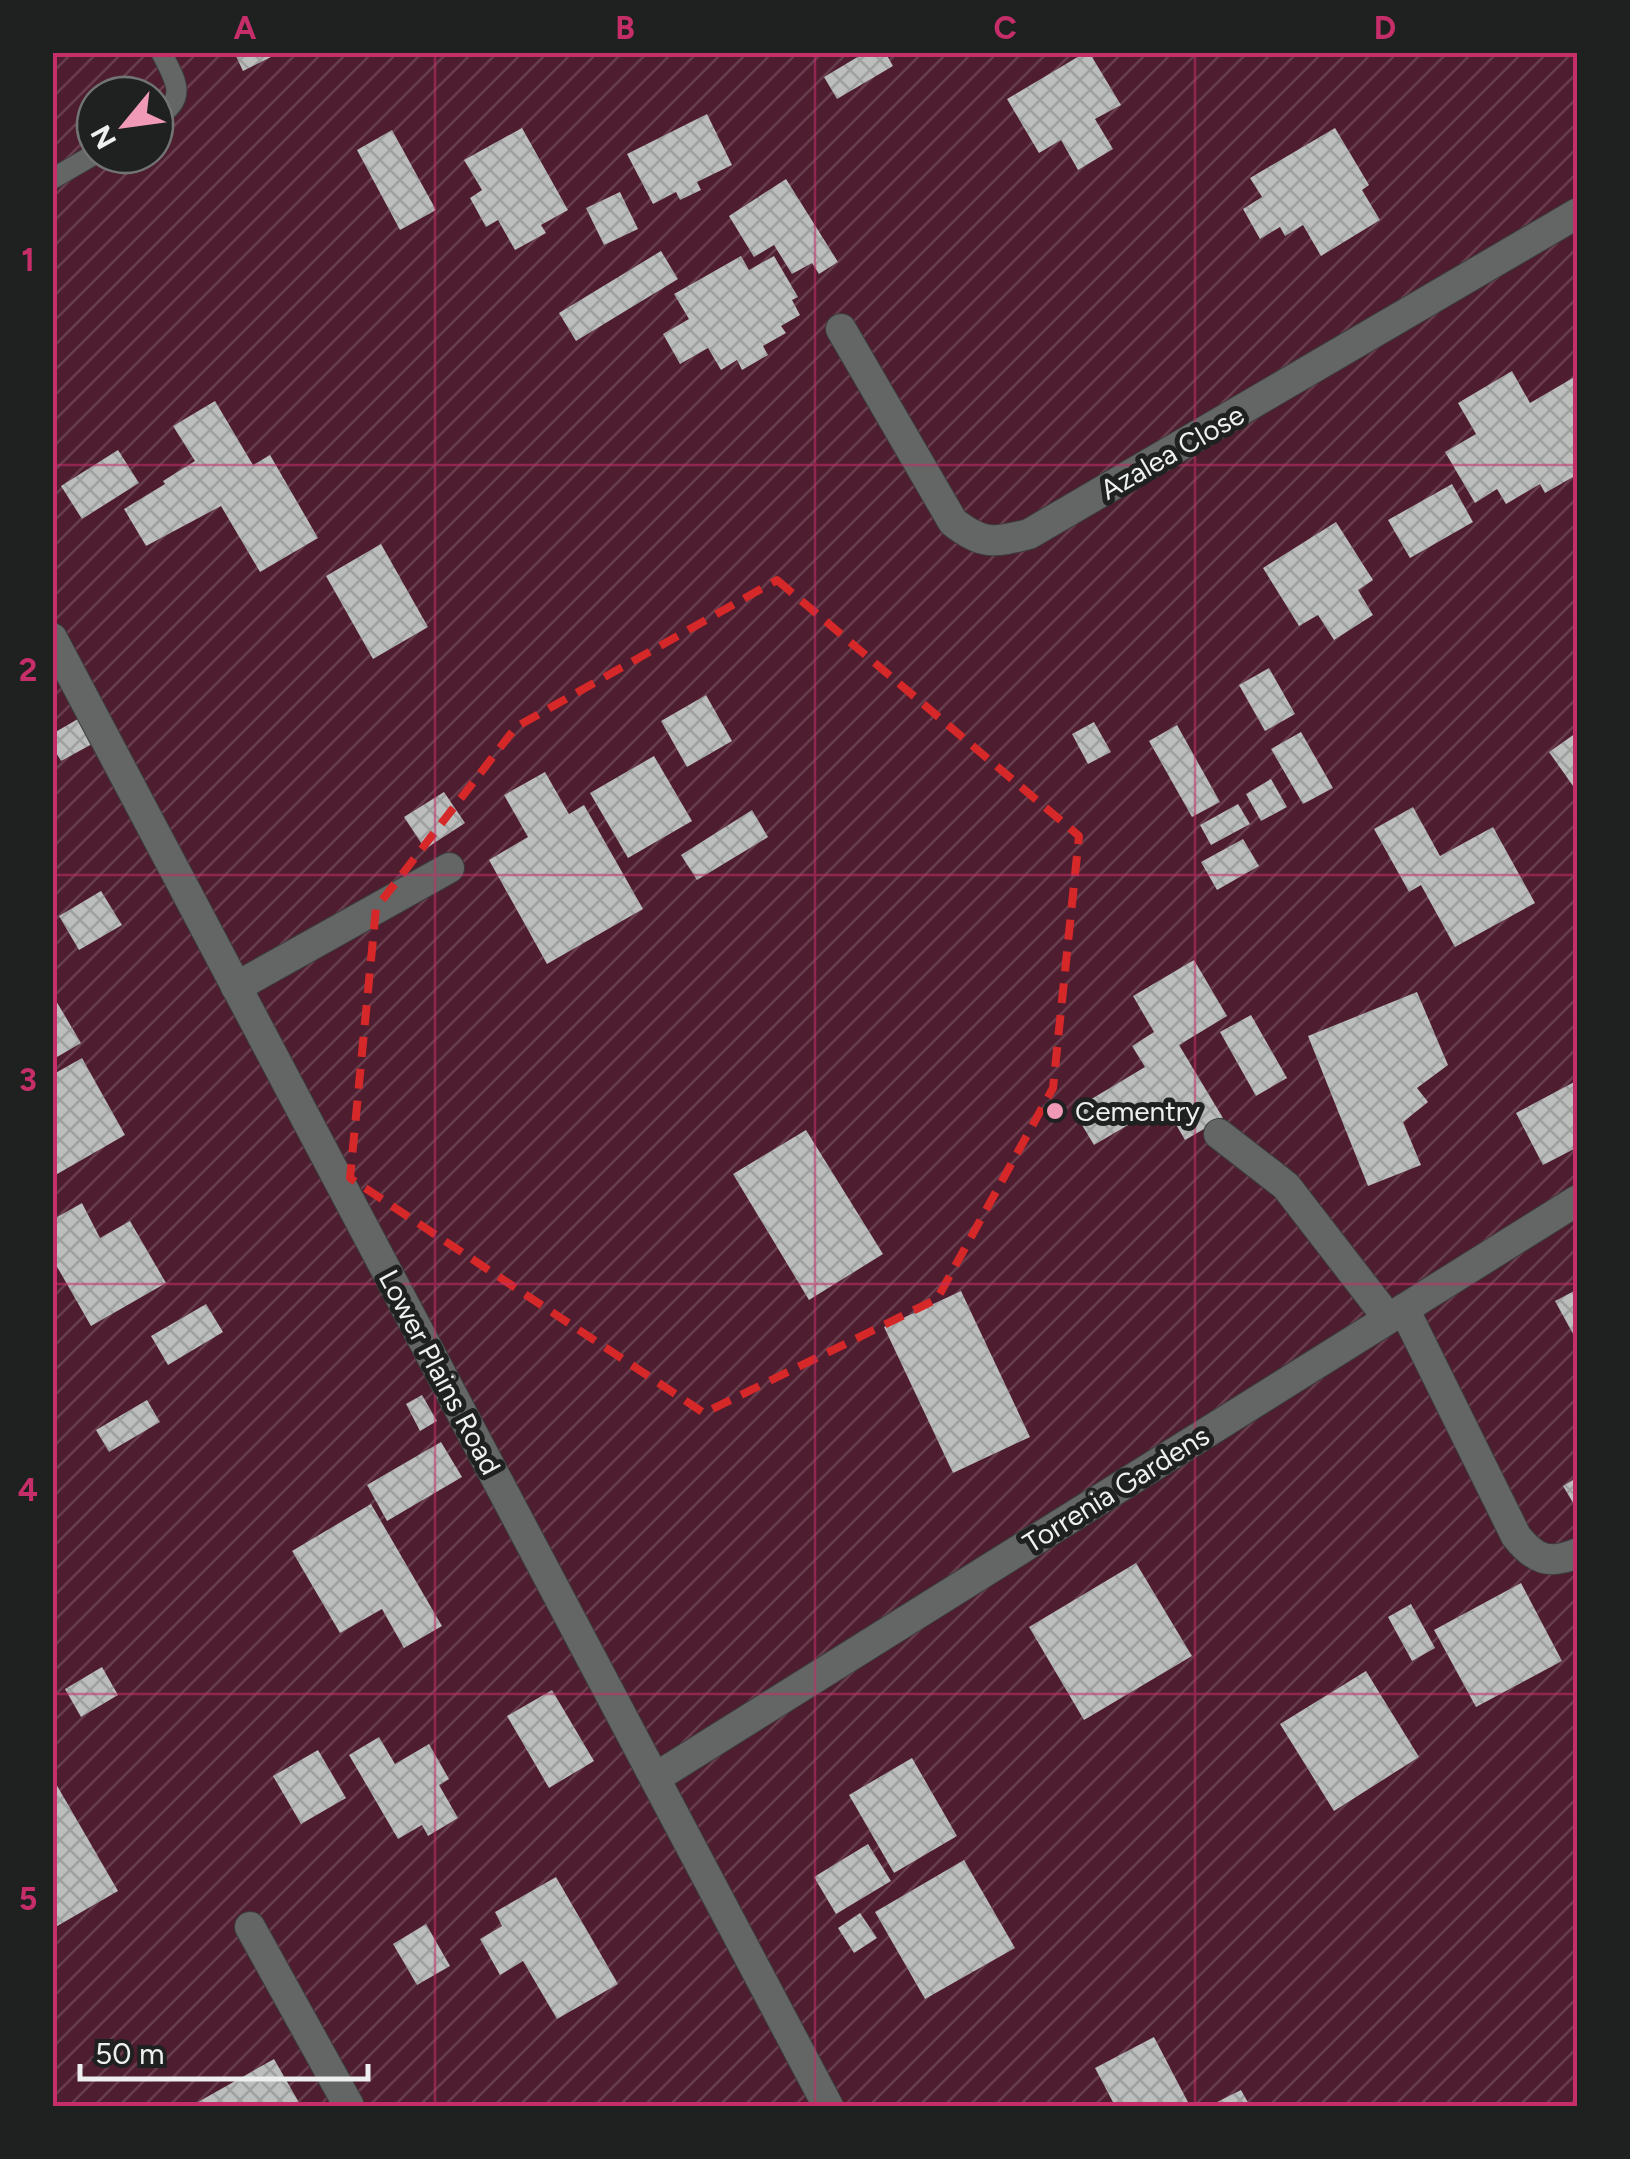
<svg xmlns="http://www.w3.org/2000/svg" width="1630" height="2159" viewBox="0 0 1630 2159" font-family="Figtree,sans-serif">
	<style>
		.garden { fill: url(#garden-furrows); fill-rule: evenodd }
		.building { fill: url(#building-cross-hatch) }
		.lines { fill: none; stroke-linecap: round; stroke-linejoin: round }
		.lane-casing { stroke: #3b3d3c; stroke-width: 22 }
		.street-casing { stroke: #3b3d3c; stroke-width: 32 }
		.lane { stroke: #636665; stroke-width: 20 }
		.street { stroke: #636665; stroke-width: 30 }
		.marked { fill: none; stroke: #d62828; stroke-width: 8; stroke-dasharray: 20 12; stroke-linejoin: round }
		.grid { fill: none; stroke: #c62e6a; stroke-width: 2.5; stroke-opacity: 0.55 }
		.poi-dot { fill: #f09ab7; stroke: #1e2120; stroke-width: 4 }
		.labels { text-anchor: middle; stroke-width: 10; stroke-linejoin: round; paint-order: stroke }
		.street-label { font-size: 28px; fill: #eef0ef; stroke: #1e2120 }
		.poi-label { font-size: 28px; fill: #eef0ef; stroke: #1e2120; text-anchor: start }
		.neatline { fill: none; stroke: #c62e6a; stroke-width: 4 }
		.grid-label { font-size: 32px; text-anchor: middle; font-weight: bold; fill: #c62e6a }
	</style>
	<defs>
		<pattern id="garden-furrows" width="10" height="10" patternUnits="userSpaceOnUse" patternTransform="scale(2.5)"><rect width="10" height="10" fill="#4e1d30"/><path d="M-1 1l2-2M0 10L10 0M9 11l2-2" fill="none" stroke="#683e4e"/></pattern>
		<pattern id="building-cross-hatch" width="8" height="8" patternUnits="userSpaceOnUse" patternTransform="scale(2.5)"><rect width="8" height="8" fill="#bbbebd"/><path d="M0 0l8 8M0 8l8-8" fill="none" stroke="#9ea0a0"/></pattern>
	</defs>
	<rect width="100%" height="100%" fill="#1e2120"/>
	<!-- garden -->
	<path class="garden" d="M53 53H1577V2106H53ZM95 95H155V155H95Z"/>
	<!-- building -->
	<g class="building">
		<polygon points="234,52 281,52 243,71"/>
		<polygon points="866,52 885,52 893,66 837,99 824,77"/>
		<polygon points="1086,52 1089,52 1121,105 1095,119 1113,149 1078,170 1061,140 1039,153 1007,99"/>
		<polygon points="707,114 732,165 697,182 701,190 680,200 676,192 653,204 627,154"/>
		<polygon points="522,128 568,210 541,225 546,233 515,250 498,220 486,227 470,198 482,190 464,160"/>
		<polygon points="1335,128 1369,185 1362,190 1380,220 1321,256 1303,225 1285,236 1280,227 1260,239 1243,209 1262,197 1250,178"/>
		<polygon points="392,130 436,210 400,230 357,150"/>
		<polygon points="786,179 838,262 819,274 812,263 792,274 774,245 754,257 729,216"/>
		<polygon points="620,192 638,229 604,245 586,208"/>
		<polygon points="661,251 678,279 576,341 559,313"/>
		<polygon points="741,256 749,270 774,256 798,297 792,300 800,315 781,326 786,333 763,346 768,355 742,370 737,360 721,370 708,348 680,364 663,334 689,319 674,294"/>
		<polygon points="1512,371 1530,403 1578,375 1578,484 1573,477 1545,493 1540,484 1506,504 1497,489 1475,503 1445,452 1476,434 1458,403"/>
		<polygon points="215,401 253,465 270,455 318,538 260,572 221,506 146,546 124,509 165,484 163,481 195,461 173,426"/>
		<polygon points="118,450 139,483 82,519 61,486"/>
		<polygon points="1452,484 1473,522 1410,558 1388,520"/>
		<polygon points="1336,522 1373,580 1358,590 1373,615 1334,640 1318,615 1299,626 1263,568"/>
		<polygon points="381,544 428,627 373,659 326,576"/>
		<polygon points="1269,668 1295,714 1265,731 1239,685"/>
		<polygon points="706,695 732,741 687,767 661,721"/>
		<polygon points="90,712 105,737 61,761 52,746 52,734"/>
		<polygon points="1094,722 1111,752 1088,764 1072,734"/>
		<polygon points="1177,725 1220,802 1192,817 1149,741"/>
		<polygon points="1301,732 1333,788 1303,804 1271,749"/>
		<polygon points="1576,733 1578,735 1578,793 1549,752"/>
		<polygon points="654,756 692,821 628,858 590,793"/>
		<polygon points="545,772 569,814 584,805 643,909 547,964 489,860 528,837 504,795"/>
		<polygon points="1271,779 1287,807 1261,821 1246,794"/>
		<polygon points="444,792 465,823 425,849 404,817"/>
		<polygon points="1238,804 1250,824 1211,845 1200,825"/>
		<polygon points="1413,807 1440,856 1493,827 1535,903 1455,947 1421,885 1409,892 1374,829"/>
		<polygon points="752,810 768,837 697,880 681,855"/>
		<polygon points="1243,839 1259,866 1217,890 1201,862"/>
		<polygon points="101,891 122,925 79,950 59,916"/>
		<polygon points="1194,960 1227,1016 1179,1045 1223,1118 1185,1140 1164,1104 1094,1145 1073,1110 1145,1067 1132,1046 1154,1032 1133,996"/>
		<polygon points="1417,992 1448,1065 1417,1088 1428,1102 1403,1122 1421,1165 1368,1186 1308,1036"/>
		<polygon points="52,994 81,1043 52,1060"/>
		<polygon points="1251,1015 1287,1078 1256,1096 1220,1032"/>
		<polygon points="82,1058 125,1135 52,1177 52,1075"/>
		<polygon points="1578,1080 1578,1147 1543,1165 1516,1113"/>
		<polygon points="806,1130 883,1254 809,1300 733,1174"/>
		<polygon points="82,1203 100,1238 130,1221 166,1283 91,1326 52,1258 52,1220"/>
		<polygon points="1578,1289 1578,1343 1555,1301"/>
		<polygon points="961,1291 1030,1437 953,1473 884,1327"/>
		<polygon points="206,1304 223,1332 168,1365 151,1336"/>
		<polygon points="422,1395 437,1421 420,1431 406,1404"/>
		<polygon points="147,1400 160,1422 109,1452 96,1430"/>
		<polygon points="441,1442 462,1477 387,1521 367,1485"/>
		<polygon points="1578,1477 1578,1511 1563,1486"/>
		<polygon points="371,1504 442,1626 404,1648 382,1609 340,1633 292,1551"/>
		<polygon points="1136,1563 1192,1656 1084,1720 1029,1627"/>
		<polygon points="1521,1583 1562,1661 1476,1707 1434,1630"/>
		<polygon points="1411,1604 1435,1648 1412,1661 1388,1617"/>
		<polygon points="102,1667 118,1695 81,1717 65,1689"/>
		<polygon points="1366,1671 1419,1757 1334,1811 1280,1724"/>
		<polygon points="552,1690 594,1761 549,1788 507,1716"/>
		<polygon points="379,1737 395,1764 429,1744 449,1779 439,1785 458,1818 428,1836 422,1825 398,1839 349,1755"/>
		<polygon points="318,1750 346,1798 301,1824 273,1776"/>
		<polygon points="912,1758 957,1836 894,1873 849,1795"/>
		<polygon points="52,1777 118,1891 52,1929"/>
		<polygon points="868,1844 891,1881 836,1914 814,1877"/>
		<polygon points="964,1860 1015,1948 925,1999 875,1912"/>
		<polygon points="556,1877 618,1984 557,2019 523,1961 500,1975 480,1939 502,1926 495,1912"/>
		<polygon points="860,1913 877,1938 854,1953 838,1928"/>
		<polygon points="426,1924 450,1966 417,1985 393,1944"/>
		<polygon points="1154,2037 1190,2106 1115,2106 1095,2068"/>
		<polygon points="274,2059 301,2106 191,2106"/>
		<polygon points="1241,2090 1250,2106 1209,2106"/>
	</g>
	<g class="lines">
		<defs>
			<g id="lane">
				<path d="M155 118C189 99 176 81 161 52"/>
				<polyline points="52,179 95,154"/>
			</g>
			<g id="street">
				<path d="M841 329 953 522C983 545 993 543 1029 534L1578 213"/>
				<polyline points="52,638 828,2106"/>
				<polyline points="236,987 449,868"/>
				<polyline points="1219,1134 1286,1186 1388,1318"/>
				<path d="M1404 1309 1516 1536C1535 1560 1549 1565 1578 1553"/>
				<polyline points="655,1778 1578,1200"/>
				<polyline points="250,1927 349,2106"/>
			</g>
		</defs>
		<!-- lane casing -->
		<use href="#lane" class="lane-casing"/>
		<!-- street casing -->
		<use href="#street" class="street-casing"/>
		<!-- lane -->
		<use href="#lane" class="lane"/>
		<!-- street -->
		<use href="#street" class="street"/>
	</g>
	<!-- marked area -->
	<path class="marked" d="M777 580 1079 836 1053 1088 937 1299 704 1413 350 1178 376 908 516 727Z"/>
	<!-- grid -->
	<path class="grid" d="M435 52V2106M815 52V2106M1195 52V2106M52 465H1578M52 875H1578M52 1284H1578M52 1694H1578"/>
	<!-- markers -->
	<circle class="poi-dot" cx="1055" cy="1111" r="10"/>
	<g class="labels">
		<!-- street labels -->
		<g class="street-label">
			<text transform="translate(1172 452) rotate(-30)" y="10">Azalea Close</text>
			<text transform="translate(440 1372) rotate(62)" y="10">Lower Plains Road</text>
			<text transform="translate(1116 1489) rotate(-32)" y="10">Torrenia Gardens</text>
		</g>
		<!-- poi labels -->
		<g class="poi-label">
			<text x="1075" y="1121">Cementry</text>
		</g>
	</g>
	<!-- border -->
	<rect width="1630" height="2159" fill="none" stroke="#1e2120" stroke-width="110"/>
	<!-- north arrow -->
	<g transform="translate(125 125) rotate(241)"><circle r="48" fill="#1e2120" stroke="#717473" stroke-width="2.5"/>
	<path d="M0-8L18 38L0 25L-18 38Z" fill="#f09ab7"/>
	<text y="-15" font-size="28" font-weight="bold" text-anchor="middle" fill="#eef0ef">N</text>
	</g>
	<!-- scale -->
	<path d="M80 2064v15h288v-15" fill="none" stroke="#eef0ef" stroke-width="5"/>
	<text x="95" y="2064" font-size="30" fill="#eef0ef" stroke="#1e2120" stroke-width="8" paint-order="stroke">50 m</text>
	<rect x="55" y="55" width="1520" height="2049" class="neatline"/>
	<g class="grid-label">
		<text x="245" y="39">A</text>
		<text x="625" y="39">B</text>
		<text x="1005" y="39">C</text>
		<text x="1385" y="39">D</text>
		<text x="28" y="271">1</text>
		<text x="28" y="681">2</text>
		<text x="28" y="1091">3</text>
		<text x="28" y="1501">4</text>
		<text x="28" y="1910">5</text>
	</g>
</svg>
